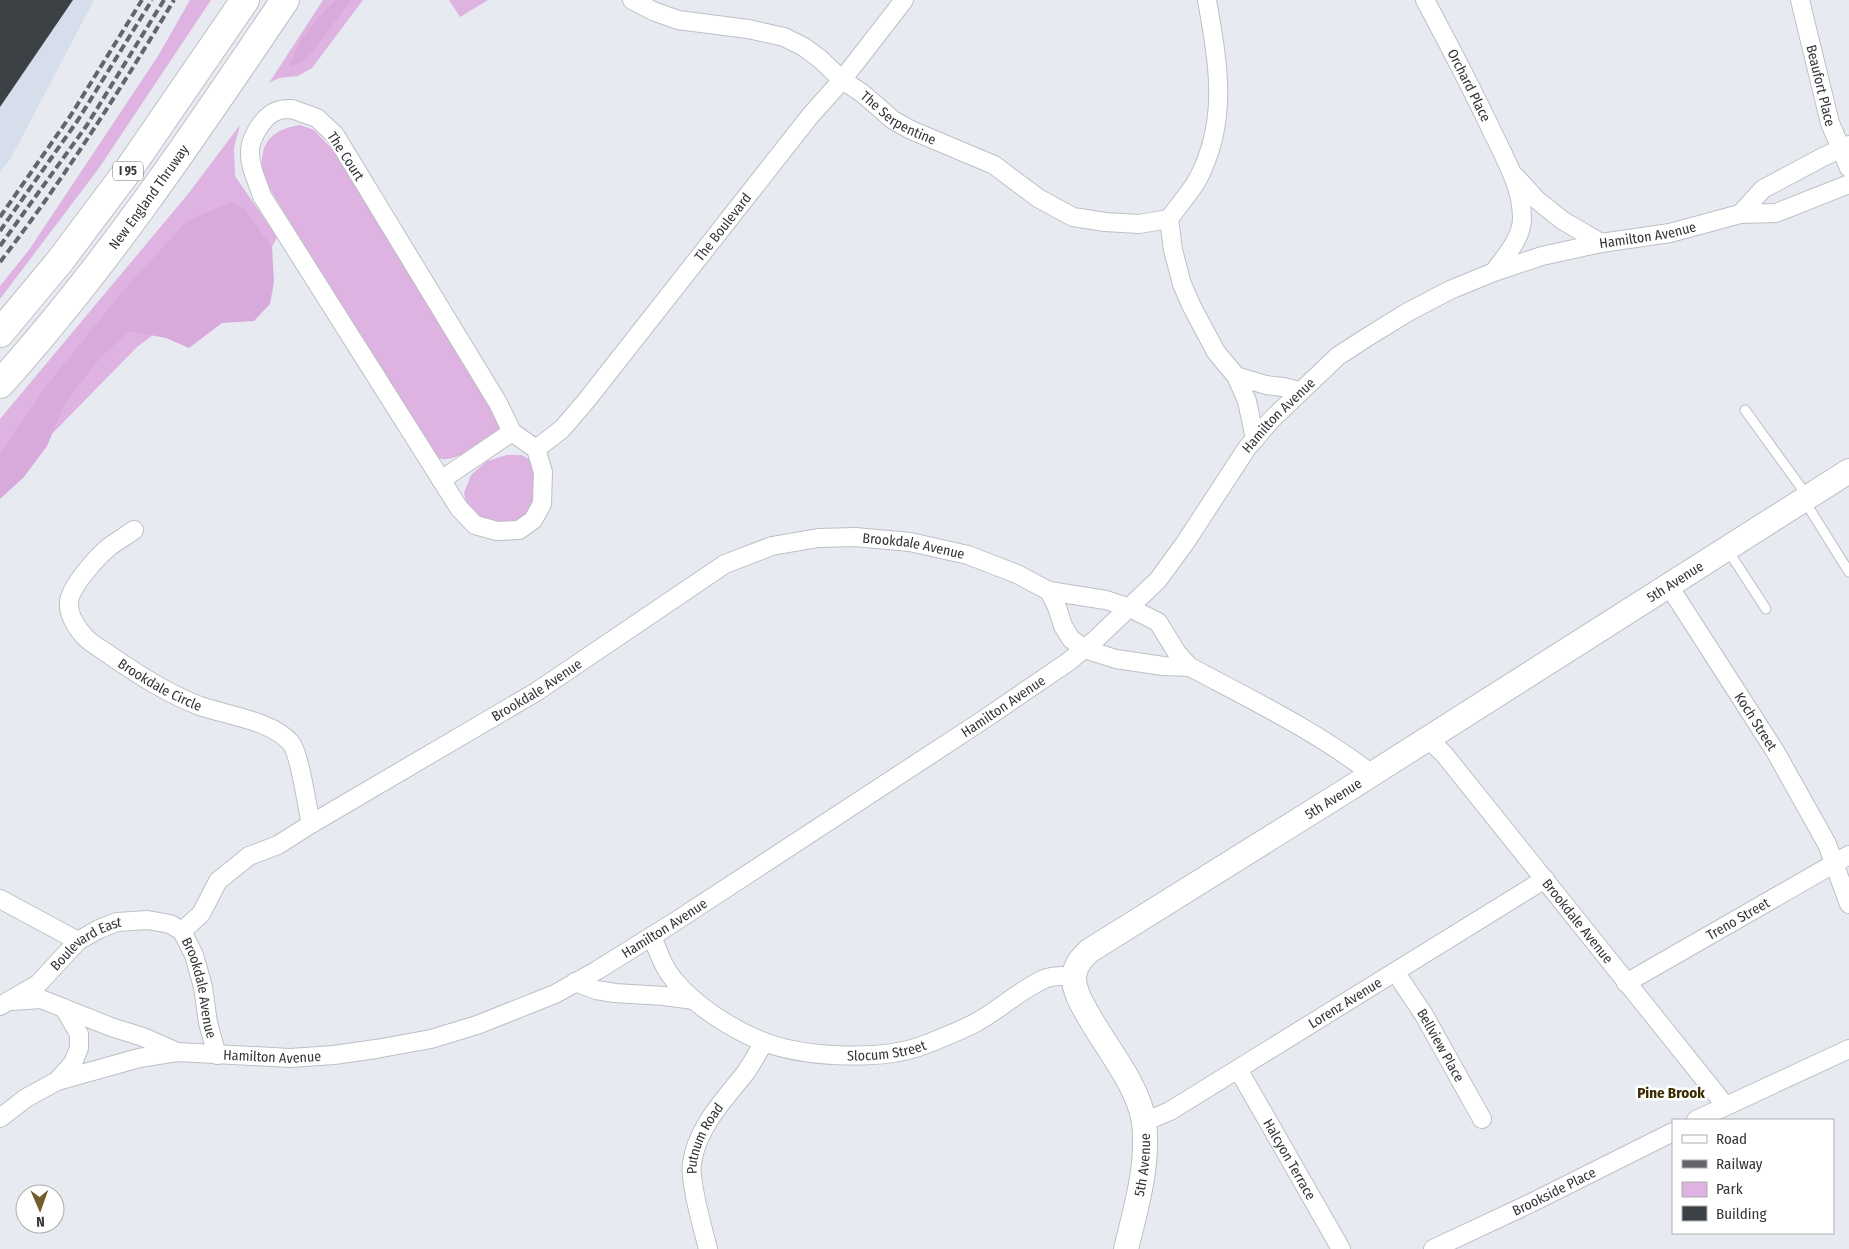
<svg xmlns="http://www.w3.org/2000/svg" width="1849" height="1249" viewBox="0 0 1849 1249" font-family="'Fira Sans Condensed',sans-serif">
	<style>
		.built { fill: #d5deea }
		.green { fill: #deb2e1 }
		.forest { fill: #d8aadb }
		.building { fill: #3b4144 }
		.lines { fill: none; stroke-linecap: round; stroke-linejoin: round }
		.lane-casing { stroke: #bcc0c6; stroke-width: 11 }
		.street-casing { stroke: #bcc0c6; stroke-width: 20 }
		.secondary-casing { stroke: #bcc0c6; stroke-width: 26 }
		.highway-casing { stroke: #bcc0c6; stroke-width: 30 }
		.lane { stroke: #fff; stroke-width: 9 }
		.street { stroke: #fff; stroke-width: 18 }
		.secondary { stroke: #fff; stroke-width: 24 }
		.highway { stroke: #fff; stroke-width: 28 }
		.rail { stroke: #646569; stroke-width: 4; stroke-dasharray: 8 4; stroke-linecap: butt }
		.labels { text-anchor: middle; stroke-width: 5; stroke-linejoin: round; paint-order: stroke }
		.shield { fill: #fff; stroke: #717274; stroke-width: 1 }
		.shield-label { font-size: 12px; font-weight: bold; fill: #343538 }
		.street-label { font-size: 14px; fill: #343538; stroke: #fff }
		.neighbourhood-label { font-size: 15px; font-weight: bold; fill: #3d2c02; stroke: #fff }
	</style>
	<rect width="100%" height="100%" fill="#e7ebf1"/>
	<!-- built -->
	<polygon class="built" points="0,0 94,0 11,158 0,172"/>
	<!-- green -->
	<g class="green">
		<polygon points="190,0 211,0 99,168 0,299 0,286 29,250 158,56"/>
		<polygon points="323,0 363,0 312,68 298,76 279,78 269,83"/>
		<polygon points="449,0 488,0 460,17"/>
		<polygon points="240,125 234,148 235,176 277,237 272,247 137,347 0,487 0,419 188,194"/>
		<path d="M300 125 314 130 333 150 497 414C499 421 501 427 497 433 492 442 452 462 442 459 439 459 435 455 432 453L263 178C258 146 268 130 300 125Z"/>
		<polygon points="507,455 521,455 533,461 537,474 536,493 528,514 520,520 507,525 485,522 467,506 464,493 471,475 487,461"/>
	</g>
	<!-- forest -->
	<g class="forest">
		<path d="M336 0H351L306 60 289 67C298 39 315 20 336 0Z"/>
		<polygon points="231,202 244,209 272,247 274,282 270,304 254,321 222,323 189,348 166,338 129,331 100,358 65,403 47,446 24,477 0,499 0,454 47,385 122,292 186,222"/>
	</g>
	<!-- building -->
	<polygon class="building" points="0,0 73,0 0,107"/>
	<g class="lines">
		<defs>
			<g id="lane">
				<polyline points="1745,410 1808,497"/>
				<polyline points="1804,500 1849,572"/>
				<polyline points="1727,549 1766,609"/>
			</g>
			<g id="street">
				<path id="s1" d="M632 0 653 11 678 20 748 29 784 37 804 47 820 59 842 80 862 93 893 120 911 130 994 165 1038 198 1073 217 1105 222 1139 224 1169 219"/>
				<path d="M1207 0C1218 63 1229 119 1198 179 1190 193 1178 206 1169 219L1173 250 1182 284 1191 305 1216 352 1236 376 1247 401 1255 439"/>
				<path id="s2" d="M1425 0C1448 43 1470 85 1491 129 1504 157 1522 186 1522 218 1522 239 1505 256 1494 272"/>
				<path id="s3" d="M1800 0 1830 123 1849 168"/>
				<path d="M292 109 317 118 335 135 498 403 512 432 536 449 543 472 542 504 533 520 519 530 497 531 475 525 459 508 262 196C258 183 249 166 250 151 250 138 264 115 277 111 281 109 288 109 292 109Z"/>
				<polyline points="1515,176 1537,200 1562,220 1601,243"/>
				<polyline points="1740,214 1763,189 1823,157 1849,145"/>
				<polyline points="1236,376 1266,385 1283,387 1300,391"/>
				<path id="s4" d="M536 449 562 429 586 401 810 116 842 80 904 0"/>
				<polyline points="441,480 512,432"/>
				<path id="s5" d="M134 530C126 536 117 541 109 547 97 557 70 587 69 602 68 615 77 629 86 638 93 645 103 650 111 656 139 675 168 694 200 706 226 715 273 721 291 743 300 754 307 807 311 824"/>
				<path id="s6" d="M1669 586 1775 751 1827 844 1849 904"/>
				<polyline points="1049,591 1057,607 1063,626 1071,639 1084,649 1116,659 1163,666 1190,667"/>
				<path id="s7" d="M1428 739 1444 754 1725 1105"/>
				<polyline points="0,899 78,941"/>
				<path id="s8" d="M182 931 201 914 218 881 249 856 278 845 311 824 536 692 725 564 772 546 818 538 855 537 910 542 968 555 1017 574 1049 591 1106 600 1130 608 1158 622 1177 653 1190 667C1252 700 1316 731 1372 774"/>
				<path id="s9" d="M182 931 194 955 203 987 208 1023 217 1055"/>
				<path id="s10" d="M652 936C658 951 663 967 674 980 695 1006 733 1030 764 1042 806 1058 883 1061 924 1045 942 1038 960 1031 977 1022 1000 1009 1020 990 1044 979 1054 975 1064 976 1074 977"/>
				<path id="s11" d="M1396 973 1424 1015 1482 1119"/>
				<polyline points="575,982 596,990 615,993 664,996 694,1000"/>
				<path id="s12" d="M1626 983 1849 855"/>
				<polyline points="12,1001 41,999 111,1027 143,1037 177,1052"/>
				<path id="s13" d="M0 1006 38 984 78 941 99 929 117 922 148 920 170 924 182 931"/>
				<path id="s14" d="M1238 1069 1341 1249"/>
				<path id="s15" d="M57 1081 139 1058 177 1052 290 1058 334 1055 376 1049 431 1039 477 1025 555 994 596 971 673 923 980 722 1068 662 1095 640 1158 580 1185 543 1247 448 1272 419 1338 356 1369 336 1408 312 1450 290 1494 272 1542 256 1601 243 1670 233 1740 214 1776 213 1849 184"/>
				<polyline points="0,1118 26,1098 57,1081 73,1063 79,1048 79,1034 64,1008"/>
				<polyline points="1696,1120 1849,1049"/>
				<path id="s16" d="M1144 1122 1170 1111 1545 879"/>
				<path id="s17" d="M708 1249C703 1229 689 1181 692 1163 697 1127 725 1099 746 1072 753 1062 758 1052 764 1042"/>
				<path id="s18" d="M1433 1249 1531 1203 1673 1132"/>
			</g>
			<g id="secondary">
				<path id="s19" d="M1126 1249C1136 1208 1149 1165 1144 1122 1139 1089 1111 1053 1094 1025 1086 1011 1073 992 1074 976 1076 964 1081 959 1089 951L1347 790 1849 471"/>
			</g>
			<g id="highway">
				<polyline points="0,333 60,261 129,169 245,0"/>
				<path id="s20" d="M0 384C107 265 196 132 285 0"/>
			</g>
		</defs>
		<!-- lane casing -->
		<use href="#lane" class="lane-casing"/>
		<!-- street casing -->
		<use href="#street" class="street-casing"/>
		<!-- secondary casing -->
		<use href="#secondary" class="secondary-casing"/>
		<!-- highway casing -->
		<use href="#highway" class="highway-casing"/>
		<!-- lane -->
		<use href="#lane" class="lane"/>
		<!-- street -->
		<use href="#street" class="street"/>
		<!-- secondary -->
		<use href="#secondary" class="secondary"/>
		<!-- highway -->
		<use href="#highway" class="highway"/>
		<!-- rail -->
		<g class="rail">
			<polyline points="0,217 71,115 142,0"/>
			<polyline points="0,231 78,120 152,0"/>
			<polyline points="0,246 87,125 164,0"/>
			<path d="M0 262C64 179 120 90 174 0"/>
		</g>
	</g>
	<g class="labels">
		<!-- shield labels -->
		<rect class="shield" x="113" y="161.5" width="30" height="19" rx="4"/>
		<g class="shield-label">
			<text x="128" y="175">I 95</text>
		</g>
		<!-- street labels -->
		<g class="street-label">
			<text dy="5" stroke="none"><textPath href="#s2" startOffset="96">Orchard Place</textPath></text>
			<text dy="5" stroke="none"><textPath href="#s3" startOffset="88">Beaufort Place</textPath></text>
			<text dy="5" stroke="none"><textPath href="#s1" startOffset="299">The Serpentine</textPath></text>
			<text transform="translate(346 156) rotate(57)" y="5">The Court</text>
			<text dy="5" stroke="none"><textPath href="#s20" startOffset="239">New England Thruway</textPath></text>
			<text dy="5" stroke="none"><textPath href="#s4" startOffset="291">The Boulevard</textPath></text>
			<text dy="5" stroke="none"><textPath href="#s15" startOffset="1869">Hamilton Avenue</textPath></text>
			<text dy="5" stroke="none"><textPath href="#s15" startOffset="1449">Hamilton Avenue</textPath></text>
			<text dy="5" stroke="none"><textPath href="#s8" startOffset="855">Brookdale Avenue</textPath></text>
			<text dy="5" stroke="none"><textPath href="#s19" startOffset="1015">5th Avenue</textPath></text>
			<text dy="5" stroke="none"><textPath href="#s5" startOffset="228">Brookdale Circle</textPath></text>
			<text dy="5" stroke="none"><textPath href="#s8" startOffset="435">Brookdale Avenue</textPath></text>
			<text dy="5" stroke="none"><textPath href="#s15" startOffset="1044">Hamilton Avenue</textPath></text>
			<text dy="5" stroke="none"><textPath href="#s6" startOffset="161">Koch Street</textPath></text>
			<text dy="5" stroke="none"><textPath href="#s19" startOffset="610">5th Avenue</textPath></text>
			<text dy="5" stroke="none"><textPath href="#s12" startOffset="129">Treno Street</textPath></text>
			<text dy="5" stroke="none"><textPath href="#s7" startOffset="236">Brookdale Avenue</textPath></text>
			<text dy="5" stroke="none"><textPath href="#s15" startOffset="639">Hamilton Avenue</textPath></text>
			<text dy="5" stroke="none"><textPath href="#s13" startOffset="108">Boulevard East</textPath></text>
			<text dy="5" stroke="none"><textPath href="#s9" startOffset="60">Brookdale Avenue</textPath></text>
			<text dy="5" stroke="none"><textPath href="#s16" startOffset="234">Lorenz Avenue</textPath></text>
			<text dy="5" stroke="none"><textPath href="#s11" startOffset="85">Bellview Place</textPath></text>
			<text dy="5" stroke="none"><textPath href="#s10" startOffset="284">Slocum Street</textPath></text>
			<text dy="5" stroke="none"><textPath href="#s15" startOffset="219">Hamilton Avenue</textPath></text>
			<text dy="5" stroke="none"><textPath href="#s17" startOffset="115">Putnum Road</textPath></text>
			<text dy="5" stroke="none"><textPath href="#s14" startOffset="104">Halcyon Terrace</textPath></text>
			<text dy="5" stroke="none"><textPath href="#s19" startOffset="86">5th Avenue</textPath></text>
			<text dy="5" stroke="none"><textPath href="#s18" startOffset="134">Brookside Place</textPath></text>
		</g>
		<!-- neighbourhood labels -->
		<g class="neighbourhood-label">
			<text x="1671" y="1098">Pine Brook</text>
		</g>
	</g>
	<!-- legend -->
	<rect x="1672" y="1119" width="162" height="115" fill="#ffffff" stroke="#aeaeaf"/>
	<rect x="1682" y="1135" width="25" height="8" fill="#ffffff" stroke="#aeaeaf"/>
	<text x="1716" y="1144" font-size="15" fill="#343538">Road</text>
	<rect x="1682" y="1160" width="25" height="8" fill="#646569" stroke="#aeaeaf"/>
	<text x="1716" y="1169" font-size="15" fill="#343538">Railway</text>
	<rect x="1682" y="1182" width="25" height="15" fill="#deb2e1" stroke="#aeaeaf"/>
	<text x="1716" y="1194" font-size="15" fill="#343538">Park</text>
	<rect x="1682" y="1206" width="25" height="15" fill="#3b4144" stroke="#aeaeaf"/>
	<text x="1716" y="1219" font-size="15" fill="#343538">Building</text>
	<!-- north arrow -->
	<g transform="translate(40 1209) rotate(178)"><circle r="24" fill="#ffffff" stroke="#aeaeaf"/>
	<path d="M0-4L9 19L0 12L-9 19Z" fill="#735d2d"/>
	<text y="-8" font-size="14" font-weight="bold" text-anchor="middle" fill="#343538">N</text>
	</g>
</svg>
